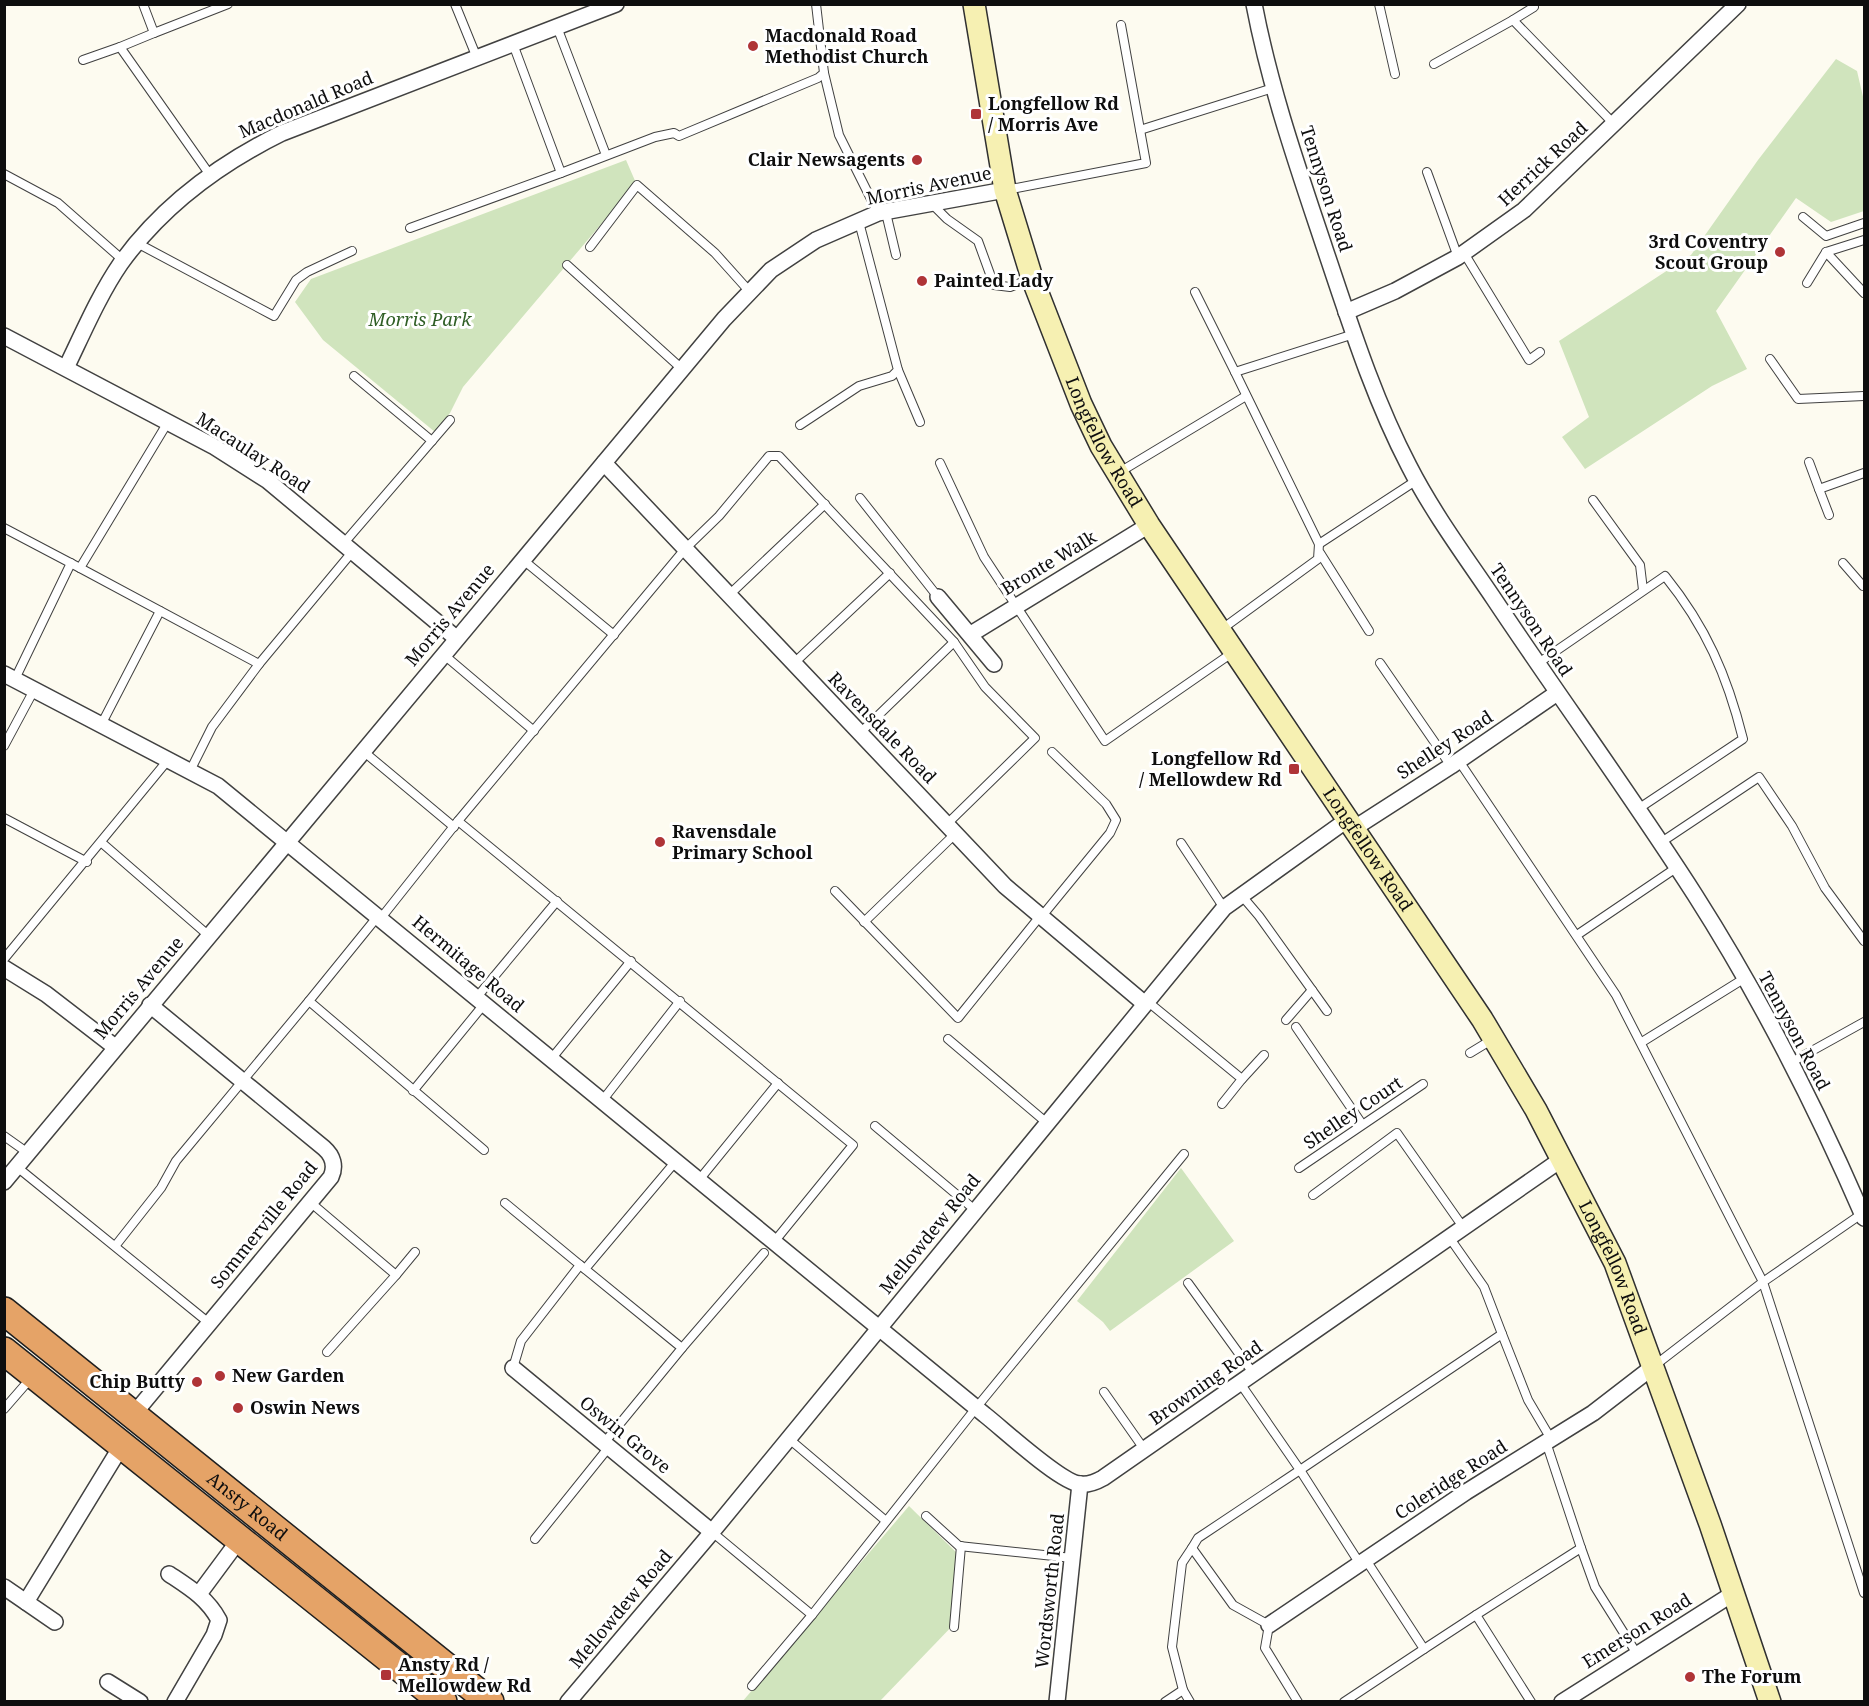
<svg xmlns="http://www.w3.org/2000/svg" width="1869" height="1706" viewBox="0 0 1869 1706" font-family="'Noto Serif',serif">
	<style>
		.green { fill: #d0e4bd }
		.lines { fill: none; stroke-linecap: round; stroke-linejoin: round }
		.lane-casing { stroke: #414141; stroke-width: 10 }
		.street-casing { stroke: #414141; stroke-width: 18 }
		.secondary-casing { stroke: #303030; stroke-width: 24 }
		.highway-casing { stroke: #1f1f1f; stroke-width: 30 }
		.lane { stroke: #fff; stroke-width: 8 }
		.street { stroke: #fff; stroke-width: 15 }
		.secondary { stroke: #f6f0b2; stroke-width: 21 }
		.highway { stroke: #e5a367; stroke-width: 27 }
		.poi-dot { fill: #af3437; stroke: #fff; stroke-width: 2 }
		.labels { text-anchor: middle; stroke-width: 6; stroke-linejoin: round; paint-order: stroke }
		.poi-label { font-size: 18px; font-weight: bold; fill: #0e0e0e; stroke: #fff; text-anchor: start }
		.street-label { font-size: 18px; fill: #0e0e0e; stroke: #fff }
		.park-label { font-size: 18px; font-style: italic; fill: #2f5e25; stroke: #fff }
	</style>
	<rect width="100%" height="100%" fill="#fdfbf0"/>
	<!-- green -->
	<g class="green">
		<polygon points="1836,59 1857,71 1864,101 1864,211 1831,222 1796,198 1716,311 1747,369 1712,386 1585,469 1562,437 1589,417 1559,341 1691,255 1758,160"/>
		<polygon points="626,160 636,183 463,387 450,413 435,432 323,340 295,302 311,279"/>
		<polygon points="1181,1168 1234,1241 1110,1331 1103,1322 1077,1301"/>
		<polygon points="909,1506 963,1559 958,1620 880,1701 742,1702"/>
	</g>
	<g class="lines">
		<defs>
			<g id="lane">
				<polyline points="143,4 154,33 228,4"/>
				<polyline points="455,4 477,58"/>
				<polyline points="1379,4 1395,74"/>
				<polyline points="1533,4 1534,7 1513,20 1614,124"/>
				<polyline points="557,27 606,155"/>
				<polyline points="513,44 561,173 655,137 674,133 679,136 818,78 824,73 816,4"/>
				<polyline points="120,47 154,33"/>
				<polyline points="83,60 120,47 210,175"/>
				<polyline points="1434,64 1513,20"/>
				<polyline points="824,73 839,135 878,213"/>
				<polyline points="1140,130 1273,88"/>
				<polyline points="1427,172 1458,257"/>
				<polyline points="4,174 58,203 124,261"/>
				<polyline points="1006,190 1146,163 1121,25"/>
				<polyline points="932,204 947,219 978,241 994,285 1010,287 1030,279"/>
				<polyline points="886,213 896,255"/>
				<polyline points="1803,217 1826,236 1864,223"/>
				<polyline points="410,228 561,173"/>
				<polyline points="137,243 274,316 296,280 307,272 352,251"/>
				<polyline points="590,247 637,185 715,253 750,292"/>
				<polyline points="1826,252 1864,240"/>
				<polyline points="1464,253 1529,360 1540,352"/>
				<polyline points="567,265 682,369"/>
				<polyline points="1807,283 1826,252 1864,293"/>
				<polyline points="1195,292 1235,372 1354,334"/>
				<polyline points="1770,359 1798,399 1864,396"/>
				<polyline points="898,370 920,422"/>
				<polyline points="354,376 432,441"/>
				<polyline points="800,425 859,386 892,376 898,370 859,222"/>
				<polyline points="1809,462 1819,489"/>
				<polyline points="940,463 984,557 1105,741 1232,653"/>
				<polyline points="1118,473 1246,396"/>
				<polyline points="860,498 938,597"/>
				<polyline points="1593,500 1640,565 1643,590"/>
				<polyline points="1829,515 1819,489 1864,473"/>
				<polyline points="4,528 80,568 168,422"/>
				<polyline points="344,543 450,420"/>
				<polyline points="1319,544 1417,480"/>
				<polyline points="1320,553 1369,631"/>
				<polyline points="522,559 614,635"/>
				<polyline points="1843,563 1863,586"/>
				<polyline points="80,568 259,664 353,551"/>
				<polyline points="729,595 825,504"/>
				<polyline points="1222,629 1318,559 1319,544 1235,372"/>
				<polyline points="443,654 534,731"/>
				<polyline points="794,663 890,573"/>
				<polyline points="1380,663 1451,766"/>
				<path d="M1537 664 1665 576C1706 627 1727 675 1743 739L1638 809"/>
				<polyline points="15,679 71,563"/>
				<polyline points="101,725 160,611"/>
				<polyline points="860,733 954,642"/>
				<polyline points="4,746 34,690"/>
				<polyline points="363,751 454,827"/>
				<polyline points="1459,761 1616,995 1763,1282 1654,1366"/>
				<polyline points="190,771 212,727 259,664"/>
				<polyline points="4,818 87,862"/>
				<polyline points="458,821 685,549 719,516 769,456 779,456 954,642 985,687 1035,738 947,824"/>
				<polyline points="102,843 208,935"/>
				<polyline points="1181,843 1224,908"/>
				<polyline points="1660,843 1759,777 1792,826 1825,888 1864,941"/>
				<polyline points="835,891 958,1018 1041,915"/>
				<polyline points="1242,896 1259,916 1327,1011"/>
				<polyline points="378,916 309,1001 484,1150"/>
				<polyline points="1042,916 1110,833 1116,820 1106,804 1052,752"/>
				<polyline points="381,918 458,821 853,1145 774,1242"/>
				<polyline points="864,922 955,834"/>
				<polyline points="1577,935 1676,868"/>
				<polyline points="4,959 168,760"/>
				<polyline points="477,997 557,901"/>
				<polyline points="1147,1001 1242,1079 1222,1104"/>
				<polyline points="1286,1020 1312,990"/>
				<polyline points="1296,1027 1362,1124"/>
				<polyline points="948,1039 1047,1123"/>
				<polyline points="1642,1042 1745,978"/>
				<polyline points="1470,1053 1493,1039"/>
				<polyline points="552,1058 631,961"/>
				<polyline points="1790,1063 1864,1022"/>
				<polyline points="1242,1079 1264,1055"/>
				<polyline points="413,1091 485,1003"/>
				<polyline points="602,1101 680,1001"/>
				<polyline points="875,1126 975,1210"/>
				<polyline points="4,1136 28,1153"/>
				<polyline points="17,1167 209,1323"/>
				<polyline points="1299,1168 1423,1084"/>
				<polyline points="699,1180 778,1083"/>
				<polyline points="1313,1195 1397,1133 1463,1227"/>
				<polyline points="310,1202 396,1275 415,1252"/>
				<polyline points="505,1203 580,1265 521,1341 513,1368"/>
				<polyline points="1863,1213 1763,1282 1864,1593"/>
				<polyline points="1449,1237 1484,1287 1502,1334"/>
				<polyline points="116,1245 161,1188 176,1161 309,1001"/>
				<polyline points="580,1265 682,1348 604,1443"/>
				<polyline points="585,1269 676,1161"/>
				<polyline points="1188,1283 1253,1373"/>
				<polyline points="682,1348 764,1253"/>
				<polyline points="327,1352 396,1275"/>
				<polyline points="1240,1383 1300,1470 1502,1334 1528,1400 1551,1439"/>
				<polyline points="1104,1392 1144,1449"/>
				<polyline points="4,1409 31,1378"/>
				<polyline points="788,1438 886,1521"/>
				<polyline points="1546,1442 1581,1548"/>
				<polyline points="926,1516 959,1546 1072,1558"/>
				<polyline points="712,1532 812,1615 752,1686"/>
				<polyline points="535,1539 609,1447"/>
				<polyline points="1192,1548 1198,1538 1300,1470 1360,1564"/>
				<polyline points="812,1615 976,1408 1184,1154"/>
				<polyline points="1476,1615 1581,1548 1595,1587 1637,1654"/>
				<polyline points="954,1627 961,1546"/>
				<polyline points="1424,1649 1476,1615 1531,1702"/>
				<polyline points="1183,1690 1172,1647 1182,1563 1192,1548 1233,1605 1269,1625 1265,1648 1298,1702"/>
				<polyline points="1165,1702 1183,1690 1190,1702"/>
				<polyline points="1344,1702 1424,1649 1366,1560"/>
			</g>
			<g id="street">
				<path d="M1254 4C1270 88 1298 168 1325 249 1350 323 1373 397 1409 466 1433 513 1465 556 1494 599 1560 698 1631 795 1695 895 1760 997 1816 1107 1864 1218"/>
				<polyline points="1346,312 1395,291 1458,257 1524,210 1738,4"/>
				<polyline points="4,336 213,446 268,481 456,638"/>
				<path d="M66 368C83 333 99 295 121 263 163 205 219 164 282 133L616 4"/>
				<polyline points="604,463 1005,886 1145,1004"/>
				<polyline points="938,597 994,664"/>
				<polyline points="971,634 1149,525"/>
				<path d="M4 674 218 786 985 1415C1003 1429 1061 1483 1080 1484 1088 1485 1096 1482 1103 1478L1562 1159"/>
				<polyline points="1353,829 1451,766 1557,693"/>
				<polyline points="4,968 46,994 115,1047"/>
				<polyline points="4,1182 724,319 771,270 816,240 878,213 1005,190"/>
				<polyline points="513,1368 712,1532"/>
				<path d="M133 1415 331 1177C336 1166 333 1156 324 1148L150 1005"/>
				<path d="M169 1574C190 1588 207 1598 219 1620L214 1635 175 1702"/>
				<polyline points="4,1587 55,1622"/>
				<polyline points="199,1594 239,1540"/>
				<polyline points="26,1602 122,1445"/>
				<polyline points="1269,1625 1466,1492 1593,1413 1654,1366"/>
				<polyline points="108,1682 140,1702"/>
				<polyline points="568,1702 712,1532 1224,908 1347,820"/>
				<polyline points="1057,1702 1080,1484"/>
				<polyline points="1562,1702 1734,1593"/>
			</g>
			<g id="secondary">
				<path id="s1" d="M974 4 1005 190 1032 278 1081 404 1101 446 1149 525 1482 1019 1536 1110 1615 1263 1710 1524 1770 1702"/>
			</g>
			<g id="highway">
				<path id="s2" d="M4 1311 490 1702"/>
				<polyline points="4,1351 443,1702"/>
			</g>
		</defs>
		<!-- lane casing -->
		<use href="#lane" class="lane-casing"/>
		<!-- street casing -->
		<use href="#street" class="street-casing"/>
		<!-- secondary casing -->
		<use href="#secondary" class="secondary-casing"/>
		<!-- highway casing -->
		<use href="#highway" class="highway-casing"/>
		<!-- lane -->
		<use href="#lane" class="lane"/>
		<!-- street -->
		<use href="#street" class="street"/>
		<!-- secondary -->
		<use href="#secondary" class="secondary"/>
		<!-- highway -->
		<use href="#highway" class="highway"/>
	</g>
	<!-- markers -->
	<g class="poi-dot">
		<circle cx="753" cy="46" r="6"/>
		<rect x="970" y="108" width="12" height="12" rx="3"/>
		<circle cx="917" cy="160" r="6"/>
		<circle cx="1780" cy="252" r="6"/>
		<circle cx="922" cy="281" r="6"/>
		<rect x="1288" y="763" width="12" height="12" rx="3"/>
		<circle cx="660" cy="842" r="6"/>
		<circle cx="220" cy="1376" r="6"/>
		<circle cx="197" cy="1382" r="6"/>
		<circle cx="238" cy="1408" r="6"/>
		<rect x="380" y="1669" width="12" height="12" rx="3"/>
		<circle cx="1690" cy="1677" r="6"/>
	</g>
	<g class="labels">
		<!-- poi labels -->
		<g class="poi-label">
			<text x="765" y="42">Macdonald Road<tspan x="765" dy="21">Methodist Church</tspan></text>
			<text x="988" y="110">Longfellow Rd<tspan x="988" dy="21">/ Morris Ave</tspan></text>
			<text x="905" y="166" text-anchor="end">Clair Newsagents</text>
			<text x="1768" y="248" text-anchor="end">3rd Coventry<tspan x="1768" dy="21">Scout Group</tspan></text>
			<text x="934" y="287">Painted Lady</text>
			<text x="1282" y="765" text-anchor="end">Longfellow Rd<tspan x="1282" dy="21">/ Mellowdew Rd</tspan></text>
			<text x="672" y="838">Ravensdale<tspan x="672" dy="21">Primary School</tspan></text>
			<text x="232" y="1382">New Garden</text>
			<text x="185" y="1388" text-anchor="end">Chip Butty</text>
			<text x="250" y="1414">Oswin News</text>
			<text x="398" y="1671">Ansty Rd /<tspan x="398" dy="21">Mellowdew Rd</tspan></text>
			<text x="1702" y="1683">The Forum</text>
		</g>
		<!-- street labels -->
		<g class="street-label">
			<text transform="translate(306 105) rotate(-23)" y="6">Macdonald Road</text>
			<text transform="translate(1543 164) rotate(-43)" y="6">Herrick Road</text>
			<text transform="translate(929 186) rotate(-12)" y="6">Morris Avenue</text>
			<text transform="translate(1326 189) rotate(72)" y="6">Tennyson Road</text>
			<text dy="6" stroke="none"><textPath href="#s1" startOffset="460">Longfellow Road</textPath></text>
			<text transform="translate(253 453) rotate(33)" y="6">Macaulay Road</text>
			<text transform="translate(1049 563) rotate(-31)" y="6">Bronte Walk</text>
			<text transform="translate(450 615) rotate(-50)" y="6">Morris Avenue</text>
			<text transform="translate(1531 620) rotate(56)" y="6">Tennyson Road</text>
			<text transform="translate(882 728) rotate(46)" y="6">Ravensdale Road</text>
			<text transform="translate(1445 745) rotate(-33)" y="6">Shelley Road</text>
			<text dy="6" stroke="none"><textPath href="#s1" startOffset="946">Longfellow Road</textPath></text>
			<text transform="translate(468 964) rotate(40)" y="6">Hermitage Road</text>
			<text transform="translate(139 988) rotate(-50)" y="6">Morris Avenue</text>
			<text transform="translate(1794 1031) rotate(62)" y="6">Tennyson Road</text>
			<text transform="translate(1353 1113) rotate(-34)" y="6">Shelley Court</text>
			<text transform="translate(264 1225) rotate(-51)" y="6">Sommerville Road</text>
			<text transform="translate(930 1234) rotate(-51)" y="6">Mellowdew Road</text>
			<text dy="6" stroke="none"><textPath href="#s1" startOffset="1432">Longfellow Road</textPath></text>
			<text transform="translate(1206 1383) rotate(-35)" y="6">Browning Road</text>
			<text transform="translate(625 1435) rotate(39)" y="6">Oswin Grove</text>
			<text transform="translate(1451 1480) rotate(-33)" y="6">Coleridge Road</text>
			<text dy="6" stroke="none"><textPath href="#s2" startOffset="312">Ansty Road</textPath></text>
			<text transform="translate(1050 1591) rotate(-84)" y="6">Wordsworth Road</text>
			<text transform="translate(621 1609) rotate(-50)" y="6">Mellowdew Road</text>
			<text transform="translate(1637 1631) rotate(-32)" y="6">Emerson Road</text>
		</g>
		<!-- park labels -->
		<g class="park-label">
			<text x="420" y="326">Morris Park</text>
		</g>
	</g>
	<!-- border -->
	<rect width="1869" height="1706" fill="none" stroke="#0e0e0e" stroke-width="12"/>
</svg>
